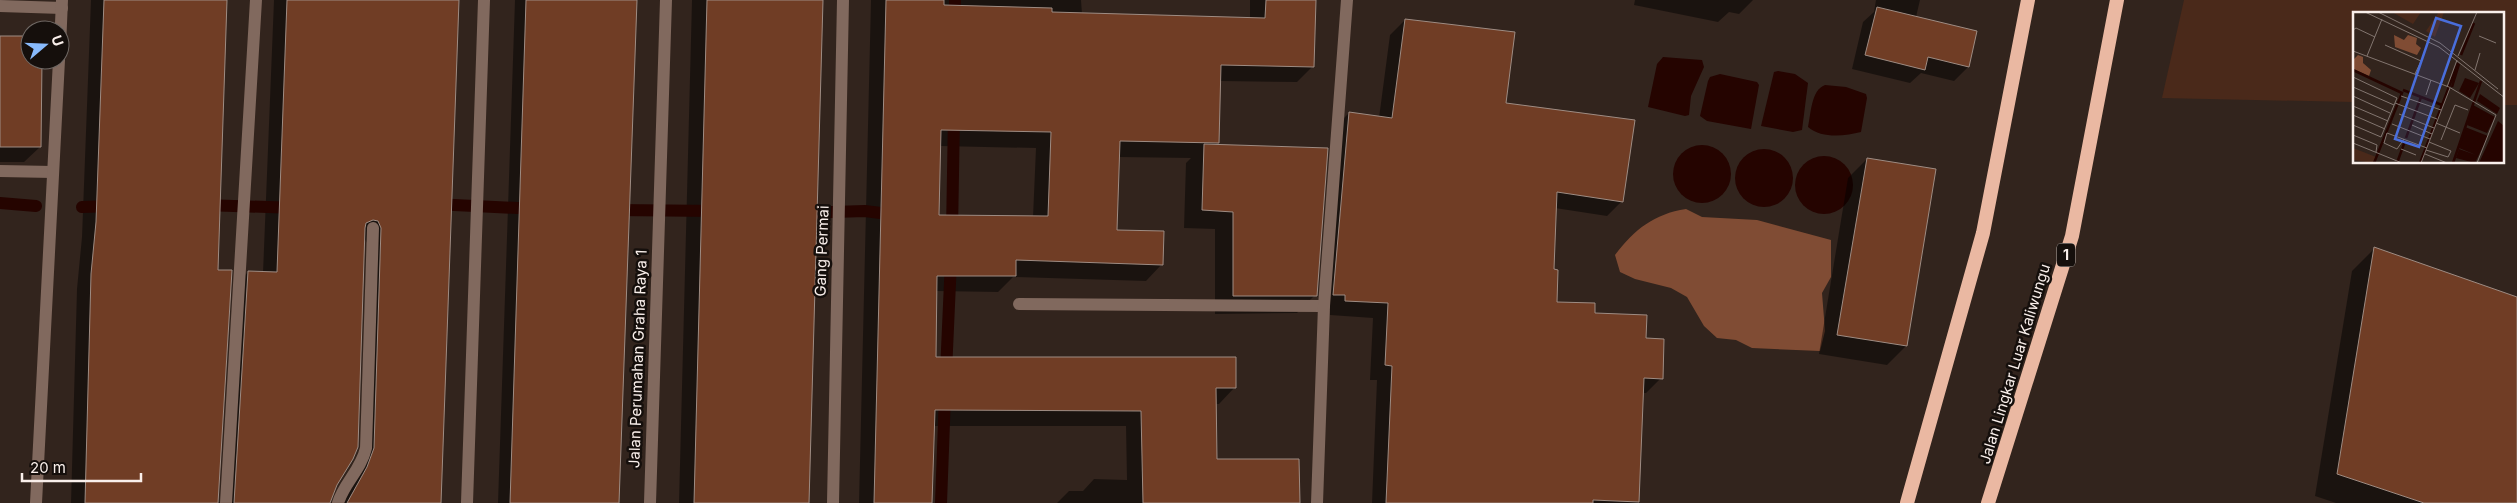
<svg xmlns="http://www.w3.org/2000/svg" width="2517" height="503" viewBox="0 0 2517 503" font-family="Inter,sans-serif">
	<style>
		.green { fill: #4a291a }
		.forest { fill: #804c34 }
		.water { fill: #250400 }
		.shadow { fill: #0007; fill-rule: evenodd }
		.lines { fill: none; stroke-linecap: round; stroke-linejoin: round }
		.stream { stroke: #250400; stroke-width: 12 }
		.building { fill: #703d25; stroke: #9e8c83; fill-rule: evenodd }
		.service { stroke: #81695e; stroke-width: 12 }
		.minor { stroke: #81695e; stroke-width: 12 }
		.trunk { stroke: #eab8a2; stroke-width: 14 }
		.labels { text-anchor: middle; stroke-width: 5; stroke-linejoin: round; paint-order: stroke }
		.shield { fill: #150f0c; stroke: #b5aca8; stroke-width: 1 }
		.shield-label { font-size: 14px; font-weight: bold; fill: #f9efeb }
		.street-label { font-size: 15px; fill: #f9efeb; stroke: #150f0c }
		.inset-river { fill: none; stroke: #250400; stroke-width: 2.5 }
		.inset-road { fill: none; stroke: #82756f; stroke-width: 1 }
		.view { fill: #496edc; fill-opacity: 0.15; stroke: #496edc; stroke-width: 2.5 }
		.inset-edge { fill: none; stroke: #f9efeb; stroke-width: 2.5 }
	</style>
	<rect width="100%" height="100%" fill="#32241d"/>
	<!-- green -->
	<polygon class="green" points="2184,0 2517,0 2517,105 2503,105 2503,14 2354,14 2354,102 2162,98"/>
	<!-- forest -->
	<path class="forest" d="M1686 209 1702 217 1757 220 1831 240V277L1822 293 1825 331 1820 351 1752 348 1736 340 1717 338 1704 326 1687 297 1671 288 1635 279 1620 272 1615 255C1635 229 1654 214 1686 209Z"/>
	<!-- water -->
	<g class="water">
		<polygon points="1663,57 1702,60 1704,67 1691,96 1689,115 1685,116 1648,107 1657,64"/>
		<polygon points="1778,71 1795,74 1808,83 1802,130 1793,132 1761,126 1774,72"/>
		<polygon points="1720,74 1757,82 1759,85 1751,129 1707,121 1700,116 1708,81 1710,77"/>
		<path d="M1825 85 1846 87 1866 94 1867 98 1861 132C1845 136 1822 139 1808 127 1811 114 1811 90 1825 85Z"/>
		<circle cx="1702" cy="174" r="29"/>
		<circle cx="1764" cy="178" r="29"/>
		<circle cx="1824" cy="185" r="29"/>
	</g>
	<!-- shadow -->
	<g class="shadow">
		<polygon points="91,0 226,0 217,271 217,503 71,503 77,289 82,237"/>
		<polygon points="274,0 458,0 440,503 342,503 360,464 367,243 363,236 329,503 221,503 234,287 248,272 263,273"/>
		<polygon points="515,0 636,0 618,503 498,503"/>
		<polygon points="692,0 821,0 808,503 679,503"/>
		<path d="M871 0H1081L1082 14 1250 19V0H1314L1313 66 1297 82 1220 81 1218 142 1215 145 1315 295 1297 313 1215 314V229L1184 228 1186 163 1191 158 1118 157 1115 231 1162 264 1146 281 1013 277 998 292 936 291 935 359 1235 387 1219 404H1215V460L1298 503H1057L1069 491H1083L1094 479 1127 480 1126 426H933L931 503H859ZM940 146 1036 148 1033 217 938 216Z"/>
		<polygon points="1635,0 1753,0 1739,14 1729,12 1718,22 1634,5"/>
		<polygon points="1876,0 1920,0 1916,17 1976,32 1968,67 1954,81 1921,73 1910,83 1852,69 1863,22 1874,12"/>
		<polygon points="1405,20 1416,20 1513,34 1504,104 1622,201 1607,216 1555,208 1553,271 1556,303 1593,314 1645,339 1661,378 1646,393 1642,393 1638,503 1372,503 1377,380 1370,380 1373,318 1330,315 1330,310 1318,310 1334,128 1349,113 1379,118 1390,35"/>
		<polygon points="0,37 30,38 30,60 41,60 40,147 24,162 0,162"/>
		<polygon points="1867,159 1906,346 1887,365 1819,354 1848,178"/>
		<polygon points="2374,249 2517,297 2517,503 2336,503 2315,496 2352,271"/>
	</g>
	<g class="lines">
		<!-- stream -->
		<g class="stream">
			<polyline points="955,22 955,0"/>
			<polyline points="0,203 36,206"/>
			<polyline points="434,204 537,209"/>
			<polyline points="204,205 297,208"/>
			<polyline points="82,207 112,206"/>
			<polyline points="614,210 719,211"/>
			<polyline points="801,213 865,211 896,215"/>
			<polyline points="952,232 954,115"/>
			<polyline points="946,372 951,260"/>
			<polyline points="941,503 945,395"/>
		</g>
	</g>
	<!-- building -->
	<g class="building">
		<polygon points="104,0 227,0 218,270 232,270 218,503 85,503 91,274 96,222"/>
		<polygon points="287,0 459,0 441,503 347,503 367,467 374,448 381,228 378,221 373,220 366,223 365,228 358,447 353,459 337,485 330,503 234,503 248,271 277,272"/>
		<polygon points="526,0 637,0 619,503 510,503"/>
		<polygon points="707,0 823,0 809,503 694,503"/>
		<path d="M886 0H944V5L1052 8V12L1265 18 1266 0H1316L1314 67 1221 65 1219 143 1120 141 1117 230 1164 231 1163 265 1016 260V276H937L936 357H1236V388H1216L1217 459H1299L1300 503H1143L1141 411 935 410 932 503H874ZM941 130 1051 132 1048 216 939 215Z"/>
		<polygon points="1877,7 1977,31 1969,67 1928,57 1925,70 1865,55"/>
		<polygon points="1405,19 1515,32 1506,103 1635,120 1623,202 1557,192 1554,269 1558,270 1557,302 1595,303 1595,313 1647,315 1646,338 1664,339 1663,379 1644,378 1639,502 1593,500 1593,503 1386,503 1392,366 1385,365 1388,303 1345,301 1345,295 1333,295 1349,112 1392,118"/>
		<polygon points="0,36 30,36 30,60 42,60 41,147 0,147"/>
		<polygon points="1204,144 1328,148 1317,296 1233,296 1233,212 1202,210"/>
		<polygon points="1867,158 1936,169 1907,346 1837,335"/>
		<polygon points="2374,247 2517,297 2517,503 2424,503 2337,474"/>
	</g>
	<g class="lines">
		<!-- service -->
		<path class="service" d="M338 503C344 483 361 470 366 448L373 228"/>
		<!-- minor -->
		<g class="minor">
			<polyline points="0,6 62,8"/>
			<polyline points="60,47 62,0"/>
			<polyline points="0,171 53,172"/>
			<polyline points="1019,304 1324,306"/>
			<polyline points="36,503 59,60"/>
			<polyline points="226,503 256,0"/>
			<polyline points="467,503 484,0"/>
			<polyline points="650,503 666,0"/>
			<polyline points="833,503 843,0"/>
			<polyline points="1317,503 1324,306 1347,0"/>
		</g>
		<!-- trunk -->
		<g class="trunk">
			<polyline points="1907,503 1983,233 2028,0"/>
			<polyline points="1988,503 2072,236 2117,0"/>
		</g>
	</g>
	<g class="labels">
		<!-- shield labels -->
		<rect class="shield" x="2057" y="243.5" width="18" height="23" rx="4"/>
		<g class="shield-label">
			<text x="2066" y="260">1</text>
		</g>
		<!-- street labels -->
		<g class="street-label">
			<text transform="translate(822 251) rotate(-88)" y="5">Gang Permai</text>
			<text transform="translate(638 359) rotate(-88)" y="5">Jalan Perumahan Graha Raya 1</text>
			<text transform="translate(2015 364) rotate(-73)" y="5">Jalan Lingkar Luar Kaliwungu</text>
		</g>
	</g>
	<!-- overview -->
	<g transform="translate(2353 12)">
		<rect width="151" height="151" fill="#32241d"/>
		<path d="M39 0H68L60 12ZM86 0H91L82 25 73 19ZM0 136 23 145 20 151 0 148Z" fill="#4a291a"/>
		<path d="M41 23 51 28 55 23 64 26 63 32 68 36 64 43 42 35ZM5 43 10 45V51L18 58 16 64 0 57V48Z" fill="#804c34"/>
		<path d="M112 66 126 71 117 86 106 79ZM127 82 147 96 144 102 124 89ZM120 93 142 105 134 121 114 113ZM145 109 151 114V151H126ZM112 115 135 124 122 151 103 146 106 137 123 143 106 136Z" fill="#250400"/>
		<path class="inset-river" d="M108 43 121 11M0 58 49 81 21 151M99 75 106 52M50 78 89 93M53 126 68 85M44 151 52 129M67 151 105 51M100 151 128 69"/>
		<path class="inset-road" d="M12 0 86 35 152 86M25 0 87 31 145 77M0 18 3 16 22 25M126 24 143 31M32 33 68 49 62 62M0 39 96 75 143 103 124 151M14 44 29 7M105 44 124 0M122 58 127 41M0 65 44 86 28 125 0 113M0 75 41 93M94 75 104 48M73 83 78 68M0 84 37 101M48 84 88 98M42 91 84 107M0 94 35 109M46 102 81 116M0 103 32 117M83 111 107 121M39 112 77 127M59 113 79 122M34 121 74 136M34 121 31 131 44 137 51 127M0 123 24 133 23 140M88 128 102 93 115 98M0 131 49 151M48 137 63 143M73 138 95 145 98 139 76 130M72 142 94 151M68 151 97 76"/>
		<path class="view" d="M83 6 108 14 66 135 42 127Z"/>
		<rect width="151" height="151" class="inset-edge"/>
	</g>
	<!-- north arrow -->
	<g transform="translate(45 45) rotate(71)"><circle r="24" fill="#150f0c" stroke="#706965"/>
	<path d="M0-4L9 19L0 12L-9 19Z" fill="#88bafc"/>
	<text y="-8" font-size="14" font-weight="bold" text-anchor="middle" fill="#f9efeb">U</text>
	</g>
	<!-- scale -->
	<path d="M22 473v8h119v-8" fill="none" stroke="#f9efeb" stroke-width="2.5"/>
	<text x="30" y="473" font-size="15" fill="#f9efeb" stroke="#150f0c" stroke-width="4" paint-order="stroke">20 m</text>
</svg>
